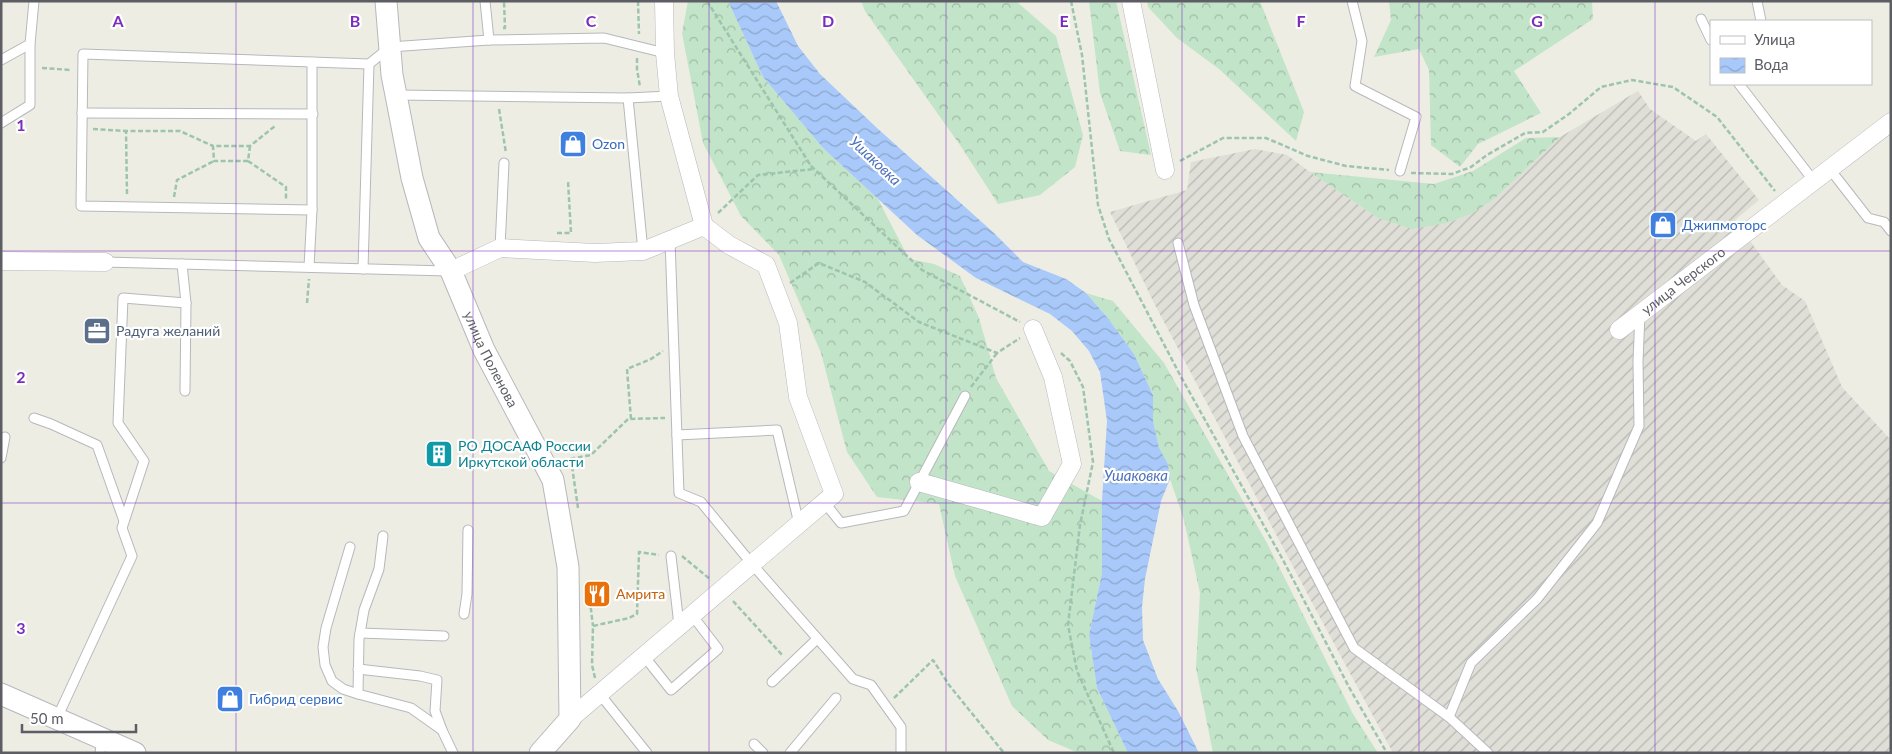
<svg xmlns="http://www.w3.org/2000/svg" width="1892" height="754" font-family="Lato,sans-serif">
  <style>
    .industrial { fill: url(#industrial-furrows) }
    .forest { fill: url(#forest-crowns) }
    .water { fill: url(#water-waves) }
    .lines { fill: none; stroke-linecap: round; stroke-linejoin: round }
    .service-casing { stroke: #b7b8bd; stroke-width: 11 }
    .minor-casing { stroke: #b7b8bd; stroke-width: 19 }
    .tertiary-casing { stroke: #b7b8bd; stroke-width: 23 }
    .path { stroke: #9cc4ae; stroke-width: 2.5; stroke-dasharray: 5 2.5; stroke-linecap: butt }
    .service { stroke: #fff; stroke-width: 9 }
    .minor { stroke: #fff; stroke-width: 18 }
    .tertiary { stroke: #fff; stroke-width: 21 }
    .grid { fill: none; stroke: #7b2cbf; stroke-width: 1; stroke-opacity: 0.55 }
    .labels { text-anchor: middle; stroke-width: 4.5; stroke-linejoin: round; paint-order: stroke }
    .shop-label { font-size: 14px; fill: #366cbe; stroke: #fff; text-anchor: start }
    .street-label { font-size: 14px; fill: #5c5e64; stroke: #fff }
    .service-label { font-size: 14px; fill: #4e5e75; stroke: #fff; text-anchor: start }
    .culture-label { font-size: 14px; fill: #0d838f; stroke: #fff; text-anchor: start }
    .food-label { font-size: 14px; fill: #c56008; stroke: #fff; text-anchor: start }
    .water-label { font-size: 15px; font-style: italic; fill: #4c70bc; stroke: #fff }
    .grid-label { font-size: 16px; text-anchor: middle; font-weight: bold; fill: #7b2cbf; stroke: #fff; stroke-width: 4.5; stroke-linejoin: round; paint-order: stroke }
  </style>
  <defs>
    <pattern id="industrial-furrows" width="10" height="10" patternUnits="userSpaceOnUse" patternTransform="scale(1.25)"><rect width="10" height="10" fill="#dfdfd8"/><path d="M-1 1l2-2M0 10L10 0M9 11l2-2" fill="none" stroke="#b8b8b3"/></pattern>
    <pattern id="forest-crowns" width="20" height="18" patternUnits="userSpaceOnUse" patternTransform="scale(1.25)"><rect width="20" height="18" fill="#c2e4c8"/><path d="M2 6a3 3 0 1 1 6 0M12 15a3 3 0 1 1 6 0" fill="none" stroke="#a1bca6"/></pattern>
    <pattern id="water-waves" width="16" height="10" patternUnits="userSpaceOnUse" patternTransform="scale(1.25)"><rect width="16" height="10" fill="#a8c9f9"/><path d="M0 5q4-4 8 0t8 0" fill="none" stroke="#8ca6cd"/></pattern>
  </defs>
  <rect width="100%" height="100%" fill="#eeede4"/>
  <!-- industrial -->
  <path class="industrial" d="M1638 91 1650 109 1696 141 1706 134 1759 200 1735 220 1782 285 1805 301 1842 387 1891 440V753H1393L1317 612 1154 303 1110 212 1187 190 1191 162 1255 149 1287 155 1310 172 1378 218 1447 223 1471 214 1493 200 1560 137Z"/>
  <!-- forest -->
  <g class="forest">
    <path d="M688 1H728L763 77 823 148 878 199 909 259 934 264 960 276 979 318 996 378 1049 471 1102 501V573L1089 635 1097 688 1128 753H1079L1048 740 1012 706 955 576 939 504 877 497 847 452 821 353 779 255 741 216 703 143 682 33Z"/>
    <path d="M861 1H1016L1056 36 1083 135 1075 167 1040 195 998 204 962 148 865 11Z"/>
    <path d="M1089 1H1116L1151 155 1120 151 1100 93Z"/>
    <path d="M1147 1H1260L1304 112 1296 141 1219 69 1177 38 1148 7Z"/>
    <path d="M1389 1H1592L1593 19 1514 71 1541 113 1478 144 1460 167 1431 145 1429 70 1419 49 1374 57 1391 20Z"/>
    <path d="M1560 137 1493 200 1471 214 1447 223 1412 229 1378 218 1310 172 1434 184 1473 171 1526 138Z"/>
    <path d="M1086 293 1113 301 1164 363 1267 543 1353 714 1378 753H1213L1196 668 1200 593 1184 520 1170 479 1168 464 1159 449 1153 421V395L1134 354 1107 317Z"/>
  </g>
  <!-- water -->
  <path class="water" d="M728 1H776L798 46 820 74 877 128 994 233 1023 262 1066 279 1086 293 1107 317 1134 354 1153 395V421L1159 448 1168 464 1170 479 1161 501 1145 579 1142 607 1143 640 1158 679 1178 711 1199 753H1128L1097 688 1089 635 1102 573V501L1107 421 1100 372 1089 351 1072 331 1050 314 976 278 917 235 823 148 763 77Z"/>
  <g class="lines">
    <!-- service casing -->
    <g class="service-casing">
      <g id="service">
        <path d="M485 1 489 40"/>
        <path d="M1352 1 1362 41 1355 86 1416 117 1400 171"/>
        <path d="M1757 1 1761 21"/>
        <path d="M1701 19 1711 40"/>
        <path d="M1 60 30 44 34 1"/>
        <path d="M1739 84 1813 180"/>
        <path d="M397 95 628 98 669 96"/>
        <path d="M628 98 643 251"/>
        <path d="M82 113 313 114"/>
        <path d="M1 123 30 105V44"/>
        <path d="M1829 168 1868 218 1884 222 1891 231"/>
        <path d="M312 210 81 206 83 54 369 64 390 47 489 40 604 38 665 53"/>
        <path d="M670 240 679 493 701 502 752 564 853 679 871 685 901 727V753"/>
        <path d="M1178 243 1194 305 1243 436 1354 648 1449 717 1488 753"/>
        <path d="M500 248 504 163"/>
        <path d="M105 262 448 271"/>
        <path d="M309 267 312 210V62"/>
        <path d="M363 269 369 64"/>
        <path d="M185 391 186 303"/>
        <path d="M34 418 51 424 97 445 124 521"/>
        <path d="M677 435 777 430 799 524"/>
        <path d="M1 458 5 437"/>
        <path d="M824 502 841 523 904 511 965 396"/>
        <path d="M350 547 326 628 323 647 325 665 332 681 343 689 358 694 411 708 442 730 453 753"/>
        <path d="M671 556 679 625"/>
        <path d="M464 614 467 594 468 530"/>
        <path d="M360 633 444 636"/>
        <path d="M644 656 671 690 718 649 692 615"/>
        <path d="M358 669 420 676 437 680 435 711 442 730"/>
        <path d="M772 682 817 639"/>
        <path d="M599 693 647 753"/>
        <path d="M358 694 359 639 364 610 379 569 383 536"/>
        <path d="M1449 717 1471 663 1537 599 1597 523 1639 426 1638 361 1640 314"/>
        <path d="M57 718 132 556 122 528 144 461 118 423 123 298 186 303 182 264"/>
        <path d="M754 744 763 753"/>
        <path d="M100 753 102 738"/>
        <path d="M790 753 836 698"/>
      </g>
    </g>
    <!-- minor casing -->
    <g class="minor-casing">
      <g id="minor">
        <path d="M1131 1 1165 170"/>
        <path d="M1 261 105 262"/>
        <path d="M451 271 500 248 595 253 643 251 704 226 669 96 665 53 664 1"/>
        <path id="s1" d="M1619 330 1891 122"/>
        <path d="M919 482 1042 517 1072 464 1053 377 1033 329"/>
        <path d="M570 719 834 494 798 397 788 323 766 265 729 245 704 226"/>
      </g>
    </g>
    <!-- tertiary casing -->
    <g class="tertiary-casing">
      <g id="tertiary">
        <path id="s2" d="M386 1 392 75 396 95 412 178 429 238 451 271 484 350 553 480 568 567 570 719 540 753"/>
        <path d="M1 694 135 753"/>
      </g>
    </g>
    <!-- path -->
    <g class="path">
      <path d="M638 1 639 34"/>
      <path d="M707 1 811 166 922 270 1020 322"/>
      <path d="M1071 1 1082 55 1098 205 1109 239 1180 375 1283 560 1350 689 1387 753"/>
      <path d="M503 28H505L504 1"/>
      <path d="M637 58V69L640 87"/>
      <path d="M42 68 71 70"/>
      <path d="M499 109 506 153"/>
      <path d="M93 129 126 131"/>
      <path d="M250 146 248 161H214L213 146H250L275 126"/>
      <path d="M248 161 286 187V199"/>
      <path d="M1180 161 1223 138H1266L1308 156 1346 166 1389 170"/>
      <path d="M1411 173 1452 174 1471 167 1487 155 1525 133 1543 132 1569 114 1601 87 1632 80 1673 87 1717 117 1775 191"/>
      <path d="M127 194 126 131H180L213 146"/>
      <path d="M174 197 177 180 214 161"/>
      <path d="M718 213 758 175 814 169"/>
      <path d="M557 233H571L568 181"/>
      <path d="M790 283 819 263 865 282 919 322 997 353 1020 338"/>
      <path d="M307 303 309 279"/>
      <path d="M1061 353 1070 361 1083 387 1093 462 1080 525 1068 625 1077 671 1114 753"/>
      <path d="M971 387 997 353"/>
      <path d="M631 419 627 369 651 359 663 351"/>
      <path d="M571 459 578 508"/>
      <path d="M563 460 591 455 628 419 665 418"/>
      <path d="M682 556 711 580"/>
      <path d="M588 585 593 626"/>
      <path d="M733 601 783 656"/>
      <path d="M595 678 592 665 593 626 629 618 637 614 639 552 659 555"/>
      <path d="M894 698 933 660 949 685 1004 753"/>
    </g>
    <!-- service -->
    <use href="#service" class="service"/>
    <!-- minor -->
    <use href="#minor" class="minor"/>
    <!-- tertiary -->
    <use href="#tertiary" class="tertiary"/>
  </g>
  <!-- grid -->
  <path class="grid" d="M236 1V753M473 1V753M709 1V753M946 1V753M1182 1V753M1419 1V753M1655 1V753M1 251H1891M1 503H1891"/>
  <!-- icons -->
  <defs>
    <g id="shop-square" transform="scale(1.4375)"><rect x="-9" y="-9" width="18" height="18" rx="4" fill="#3f7fe0" stroke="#fff"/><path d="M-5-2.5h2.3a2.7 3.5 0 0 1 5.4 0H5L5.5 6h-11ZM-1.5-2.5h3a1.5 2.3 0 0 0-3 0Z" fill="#fff"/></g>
    <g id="office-square" transform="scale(1.4375)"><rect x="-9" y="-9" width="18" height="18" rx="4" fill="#5c6f8a" stroke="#fff"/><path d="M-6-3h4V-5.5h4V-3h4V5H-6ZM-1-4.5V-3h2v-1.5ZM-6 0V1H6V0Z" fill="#fff"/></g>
    <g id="building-square" transform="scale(1.4375)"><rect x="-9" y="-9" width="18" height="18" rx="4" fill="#0f9aa8" stroke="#fff"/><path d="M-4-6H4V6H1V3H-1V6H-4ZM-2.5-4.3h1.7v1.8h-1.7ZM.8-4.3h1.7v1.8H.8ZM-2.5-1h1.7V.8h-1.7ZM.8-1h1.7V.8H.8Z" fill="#fff"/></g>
    <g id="restaurant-square" transform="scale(1.4375)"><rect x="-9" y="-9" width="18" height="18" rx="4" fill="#e8710a" stroke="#fff"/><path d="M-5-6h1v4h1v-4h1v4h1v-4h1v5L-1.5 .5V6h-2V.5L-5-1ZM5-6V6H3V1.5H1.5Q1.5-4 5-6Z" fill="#fff"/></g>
  </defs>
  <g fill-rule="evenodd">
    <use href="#shop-square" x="573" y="144"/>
    <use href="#shop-square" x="1663" y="225"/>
    <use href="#office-square" x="97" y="331"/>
    <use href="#building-square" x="439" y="454"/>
    <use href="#restaurant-square" x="597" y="594"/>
    <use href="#shop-square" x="230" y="699"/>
  </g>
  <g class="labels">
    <!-- shop labels -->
    <g class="shop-label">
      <text x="592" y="149">Ozon</text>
      <text x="1682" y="230">Джипмоторс</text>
      <text x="249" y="704">Гибрид сервис</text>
    </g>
    <!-- street labels -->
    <g class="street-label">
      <text dy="5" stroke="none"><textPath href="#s1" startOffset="81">улица Черского</textPath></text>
      <text dy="5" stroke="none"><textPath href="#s2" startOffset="378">улица Поленова</textPath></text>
    </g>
    <!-- service labels -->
    <g class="service-label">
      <text x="116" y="336">Радуга желаний</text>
    </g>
    <!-- culture labels -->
    <g class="culture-label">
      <text x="458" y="451">РО ДОСААФ России<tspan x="458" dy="16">Иркутской области</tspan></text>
    </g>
    <!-- food labels -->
    <g class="food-label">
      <text x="616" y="599">Амрита</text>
    </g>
    <!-- water labels -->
    <g class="water-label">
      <text transform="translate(875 161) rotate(43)" y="5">Ушаковка</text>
      <text x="1136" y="481">Ушаковка</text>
    </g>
  </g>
  <g class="grid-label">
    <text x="118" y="27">A</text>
    <text x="355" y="27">B</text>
    <text x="591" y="27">C</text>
    <text x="828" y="27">D</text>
    <text x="1064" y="27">E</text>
    <text x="1301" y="27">F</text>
    <text x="1537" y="27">G</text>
    <text x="21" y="131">1</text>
    <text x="21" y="383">2</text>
    <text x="21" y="634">3</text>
  </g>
  <!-- border -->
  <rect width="1892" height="754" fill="none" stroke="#5c5e64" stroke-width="5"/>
  <!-- legend -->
  <rect x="1710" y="20" width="162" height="65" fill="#ffffff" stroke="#bebfc1"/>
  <rect x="1720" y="36" width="25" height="8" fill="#ffffff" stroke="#bebfc1"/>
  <text x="1754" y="45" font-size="15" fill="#5c5e64">Улица</text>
  <rect x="1720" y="58" width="25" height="15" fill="url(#water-waves)" stroke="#bebfc1"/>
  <text x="1754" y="70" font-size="15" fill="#5c5e64">Вода</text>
  <!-- scale -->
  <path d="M22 724v8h114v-8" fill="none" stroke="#5c5e64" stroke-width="2.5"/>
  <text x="30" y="724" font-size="15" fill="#5c5e64" stroke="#ffffff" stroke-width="4" paint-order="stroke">50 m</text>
</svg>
